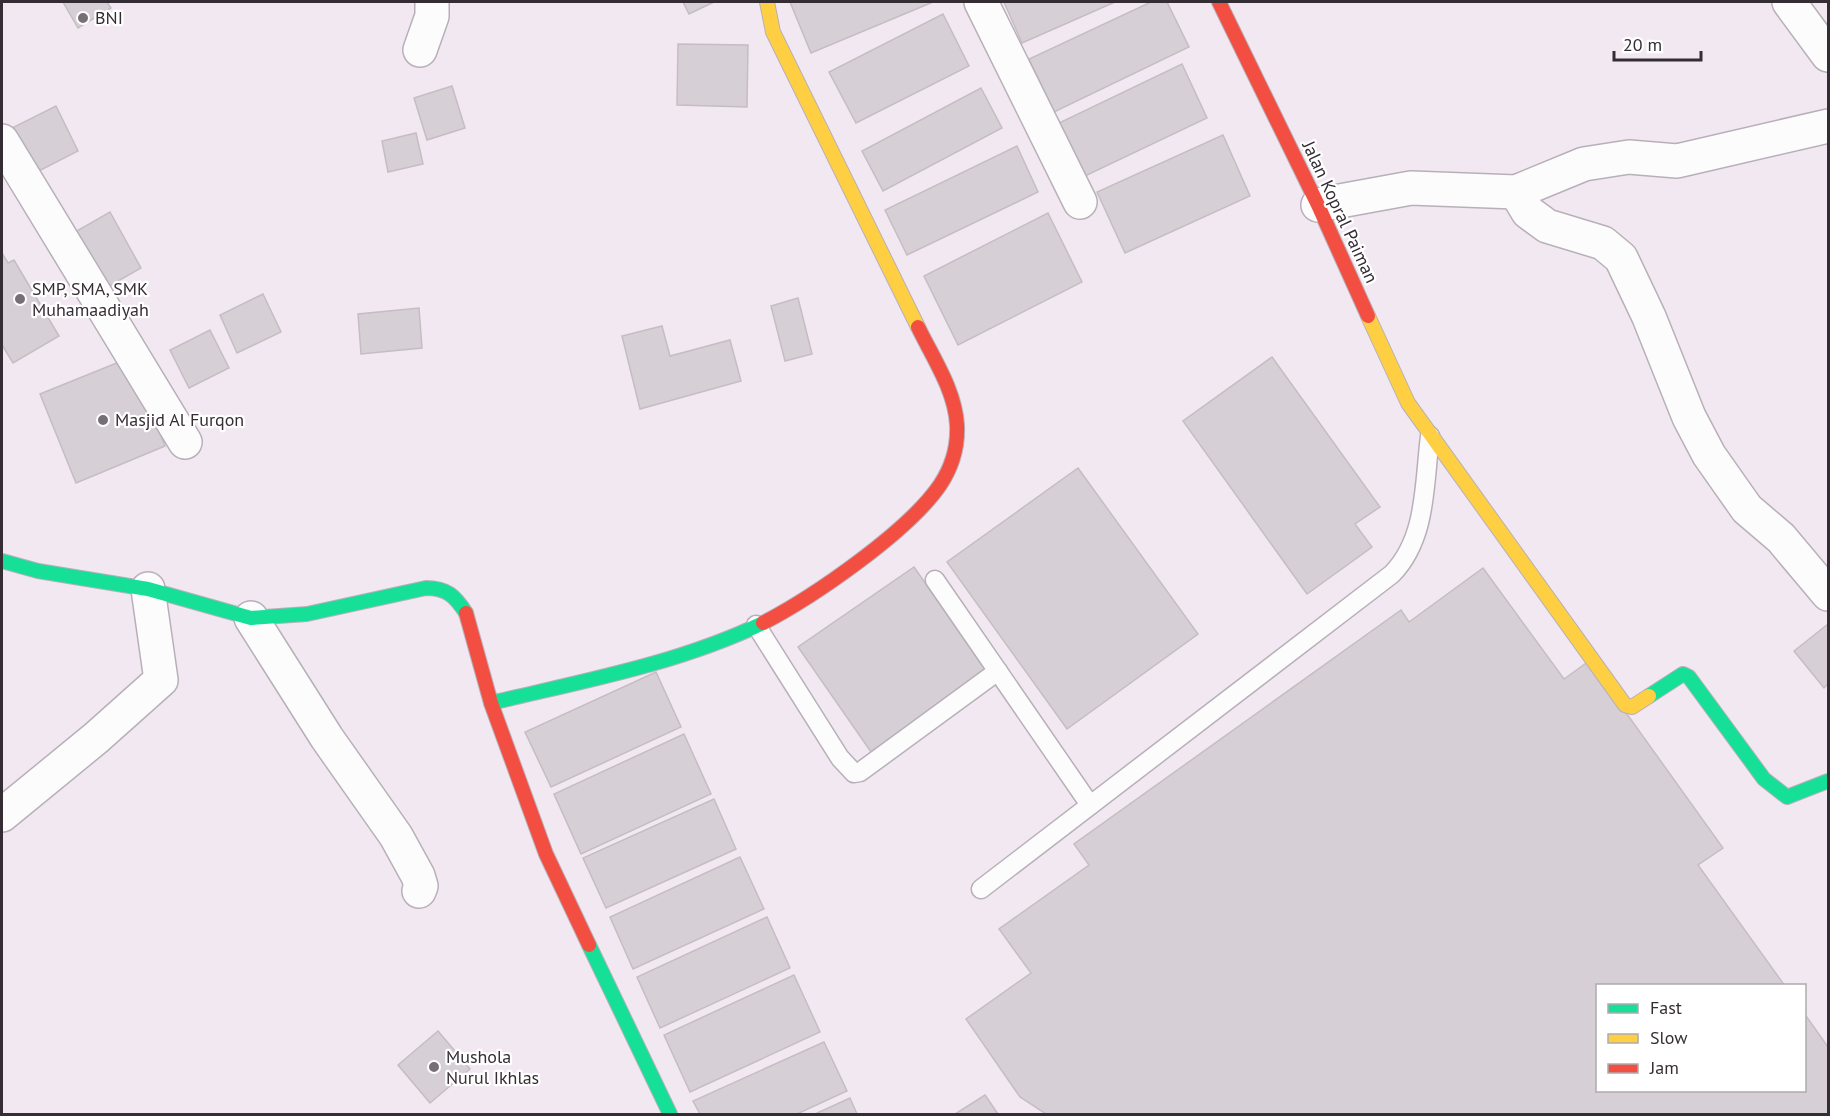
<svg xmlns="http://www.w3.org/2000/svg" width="1830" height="1116" font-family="'PT Sans',sans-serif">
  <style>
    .building { fill: #d7cfd6; stroke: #c5bdc4; stroke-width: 1.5 }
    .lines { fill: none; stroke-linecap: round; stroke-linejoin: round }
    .lane-casing { stroke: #b8b0b8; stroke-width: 21 }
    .street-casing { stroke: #b8b0b8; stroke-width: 36 }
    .fast-casing { stroke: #b8b0b8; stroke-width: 16 }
    .slow-casing { stroke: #b8b0b8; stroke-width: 16 }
    .jam-casing { stroke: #b8b0b8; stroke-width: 16 }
    .lane { stroke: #fdfcfd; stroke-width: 18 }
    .street { stroke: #fdfcfd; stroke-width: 33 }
    .fast { stroke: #16e098; stroke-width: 14 }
    .slow { stroke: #ffcf43; stroke-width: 14 }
    .jam { stroke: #f24e42; stroke-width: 14 }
    .poi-dot { fill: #776e76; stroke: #fff; stroke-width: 2 }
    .labels { text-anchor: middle; stroke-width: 4.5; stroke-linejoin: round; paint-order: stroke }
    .poi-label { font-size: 18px; fill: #352d34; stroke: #fff; text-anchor: start }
    .street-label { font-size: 18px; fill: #352d34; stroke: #fff }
  </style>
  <rect width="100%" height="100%" fill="#f2e8f2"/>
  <!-- building -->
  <g class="building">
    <path d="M63 2H107L111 8 78 28Z"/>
    <path d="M683 2H714L689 14Z"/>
    <path d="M790 2H933L811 53Z"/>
    <path d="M1004 2H1115L1022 43Z"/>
    <path d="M1151 2H1167L1189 47 1054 112 1029 59Z"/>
    <path d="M943 14 969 66 856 123 829 72Z"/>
    <path d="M678 44 748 45 747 107 677 105Z"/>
    <path d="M1182 64 1207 118 1085 176 1059 123Z"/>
    <path d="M452 86 465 128 427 140 414 98Z"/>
    <path d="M981 88 1002 128 883 191 862 151Z"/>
    <path d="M56 106 78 151 33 174 10 129Z"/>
    <path d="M416 133 423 164 388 172 382 141Z"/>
    <path d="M1223 135 1250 196 1125 253 1097 192Z"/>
    <path d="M1017 146 1038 192 907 255 885 210Z"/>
    <path d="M110 212 141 268 106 288 75 232Z"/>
    <path d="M1048 213 1082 282 958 345 924 276Z"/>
    <path d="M2 253 8 263 14 260 59 336 13 363 2 345Z"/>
    <path d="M263 294 281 332 237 353 220 315Z"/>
    <path d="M798 298 812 354 785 361 771 306Z"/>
    <path d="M419 308 422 348 361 354 358 314Z"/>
    <path d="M662 326 670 356 730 340 741 381 640 409 622 336Z"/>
    <path d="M210 330 229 368 189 388 170 350Z"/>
    <path d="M1272 357 1380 507 1355 524 1372 547 1307 594 1183 421Z"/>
    <path d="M129 358 165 446 76 483 40 394Z"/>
    <path d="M1078 468 1198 634 1067 729 947 562Z"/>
    <path d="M914 567 987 672 871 752 798 647Z"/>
    <path d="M1483 568 1564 679 1589 661 1723 848 1698 865 1785 986H1598V1090H1804V1013L1828 1047V1114H1046L1020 1097 966 1019 1031 973 999 929 1089 865 1074 844 1401 610 1409 622Z"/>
    <path d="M1828 624V684L1824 688 1794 651Z"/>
    <path d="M656 672 681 727 551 787 525 732Z"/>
    <path d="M684 734 711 794 581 854 554 794Z"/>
    <path d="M714 799 736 849 606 908 583 858Z"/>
    <path d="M740 857 764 909 633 969 610 917Z"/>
    <path d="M767 917 790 968 660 1028 637 977Z"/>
    <path d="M794 975 820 1032 690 1092 664 1035Z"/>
    <path d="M438 1031 470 1069 430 1103 398 1065Z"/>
    <path d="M824 1042 847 1091 797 1114H700L693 1101Z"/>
    <path d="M985 1095 998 1114H955Z"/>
    <path d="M850 1098 857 1114H815Z"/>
  </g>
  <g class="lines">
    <!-- lane casing -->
    <g class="lane-casing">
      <g id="lane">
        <path d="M935 580 1090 805"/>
        <path d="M756 625 840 758 854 773 860 772 998 671"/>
        <path d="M981 889 1392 574C1427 538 1424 484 1430 436"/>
      </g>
    </g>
    <!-- street casing -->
    <g class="street-casing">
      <g id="street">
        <path d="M981 2 1080 202"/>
        <path d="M1789 2 1828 55"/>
        <path d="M420 50 432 16V2"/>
        <path d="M2 141 185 442"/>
        <path d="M1516 192 1528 212 1547 226 1603 243 1621 258 1649 317 1689 417 1709 455 1747 509 1781 538 1828 594"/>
        <path d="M1318 205 1411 188 1516 192 1584 164 1629 157 1677 161 1828 126"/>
        <path d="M251 618 327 738 396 836 418 876 421 886 419 891"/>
        <path d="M2 815 96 738 161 680 148 589"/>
      </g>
    </g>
    <!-- fast casing -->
    <g class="fast-casing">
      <g id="fast">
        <path d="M2 561 38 571 148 589 251 618 307 614 426 588C447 588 455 596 466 613"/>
        <path d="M1649 696 1683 674 1689 677 1764 779 1787 797 1828 781"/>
        <path d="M491 703C583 681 677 664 763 623"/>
        <path d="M589 945 670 1114"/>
      </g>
    </g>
    <!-- slow casing -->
    <g class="slow-casing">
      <g id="slow">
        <path d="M767 2 773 32 918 327"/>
        <path d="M1368 316 1408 403 1625 705 1632 707 1649 696"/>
      </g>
    </g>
    <!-- jam casing -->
    <g class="jam-casing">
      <g id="jam">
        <path d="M1219 2 1318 205 1368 316"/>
        <path d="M466 613 491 703 546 854 589 945"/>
        <path d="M763 623C813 597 908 532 940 485 952 467 958 446 957 425 955 390 933 358 918 327"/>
      </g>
    </g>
    <!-- lane -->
    <use href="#lane" class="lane"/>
    <!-- street -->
    <use href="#street" class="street"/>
    <!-- fast -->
    <use href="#fast" class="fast"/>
    <!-- slow -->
    <use href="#slow" class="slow"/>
    <!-- jam -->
    <use href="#jam" class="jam"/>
  </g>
  <!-- markers -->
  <g class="poi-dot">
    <circle cx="83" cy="18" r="6"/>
    <circle cx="20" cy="299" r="6"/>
    <circle cx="103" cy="420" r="6"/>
    <circle cx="434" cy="1067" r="6"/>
  </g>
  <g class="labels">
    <!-- poi labels -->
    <g class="poi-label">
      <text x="95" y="24">BNI</text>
      <text x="32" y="295">SMP, SMA, SMK<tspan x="32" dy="21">Muhamaadiyah</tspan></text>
      <text x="115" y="426">Masjid Al Furqon</text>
      <text x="446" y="1063">Mushola<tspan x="446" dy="21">Nurul Ikhlas</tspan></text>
    </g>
    <!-- street labels -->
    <g class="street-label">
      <text transform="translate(1340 212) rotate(65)" y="6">Jalan Kopral Paiman</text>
    </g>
  </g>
  <!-- border -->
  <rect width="1830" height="1116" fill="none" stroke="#352d34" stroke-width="6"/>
  <!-- legend -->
  <rect x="1596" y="984" width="210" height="108" fill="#ffffff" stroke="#aeabae" stroke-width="1.5"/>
  <rect x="1608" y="1004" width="30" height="9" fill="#16e098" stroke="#aeabae" stroke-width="1.5"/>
  <text x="1650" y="1014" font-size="18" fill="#352d34">Fast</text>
  <rect x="1608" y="1034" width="30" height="9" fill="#ffcf43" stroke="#aeabae" stroke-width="1.5"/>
  <text x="1650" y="1044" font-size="18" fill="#352d34">Slow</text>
  <rect x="1608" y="1064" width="30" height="9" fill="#f24e42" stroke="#aeabae" stroke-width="1.5"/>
  <text x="1650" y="1074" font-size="18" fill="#352d34">Jam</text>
  <!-- scale -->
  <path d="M1614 51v9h87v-9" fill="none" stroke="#352d34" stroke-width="3"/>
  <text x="1623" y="51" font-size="18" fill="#352d34" stroke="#ffffff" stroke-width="4.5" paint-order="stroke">20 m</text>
</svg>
